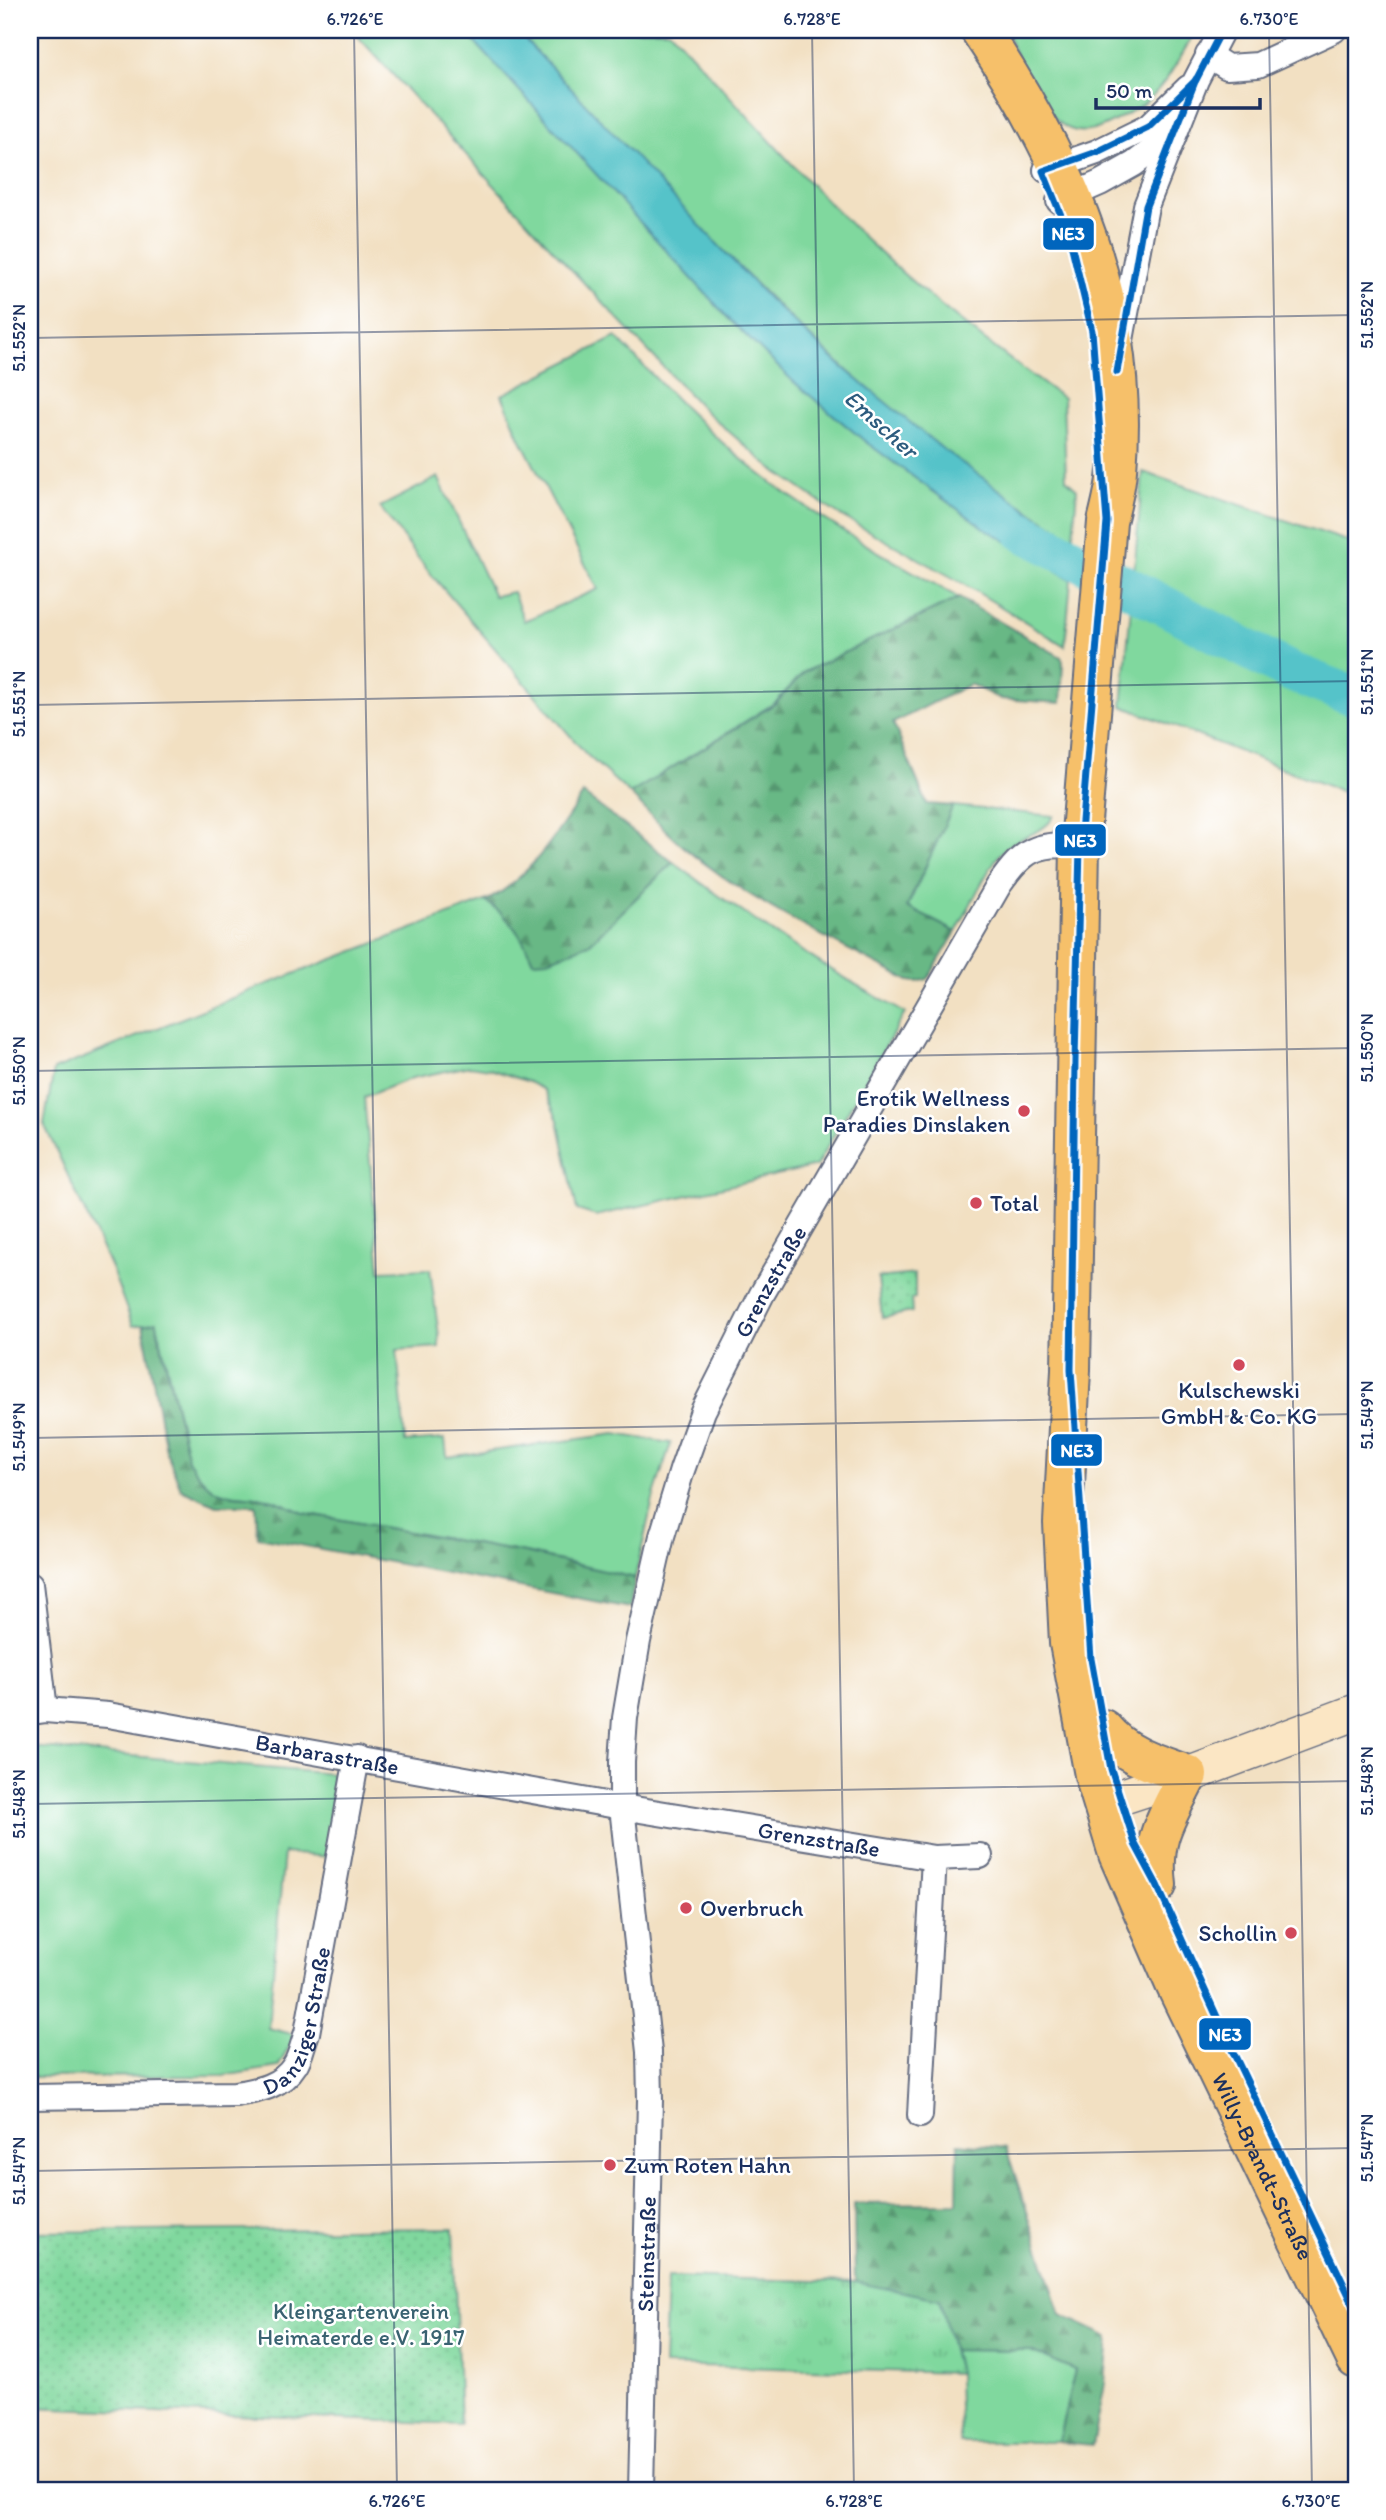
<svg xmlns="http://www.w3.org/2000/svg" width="1386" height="2520" font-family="Itim,sans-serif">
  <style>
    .grass { fill: #80d89e; stroke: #4e847e; stroke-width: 2 }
    .forest { fill: url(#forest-firs); stroke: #427472; stroke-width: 2 }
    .park { fill: url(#park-tufts); stroke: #4e847e; stroke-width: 2 }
    .garden { fill: url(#garden-dots); stroke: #4e847e; stroke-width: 2 }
    .water { fill: #55c3c9; stroke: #387994; stroke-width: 2 }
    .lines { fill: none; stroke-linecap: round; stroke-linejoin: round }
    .river { stroke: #55c3c9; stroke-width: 40 }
    .minor-casing { stroke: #666d81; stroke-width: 28 }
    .secondary-casing { stroke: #666d81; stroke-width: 38 }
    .primary-casing { stroke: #666d81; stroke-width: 42 }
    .minor { stroke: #fff; stroke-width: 24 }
    .secondary { stroke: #fbe6c4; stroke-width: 35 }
    .primary { stroke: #f6c06b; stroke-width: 38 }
    .bus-1-casing { stroke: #fff; stroke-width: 12 }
    .bus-1 { stroke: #0065bd; stroke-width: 7 }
    .ticks { fill: none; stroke: #1b2f5e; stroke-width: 2; stroke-opacity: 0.45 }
    .poi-dot { fill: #d1495b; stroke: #fff; stroke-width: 2.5 }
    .labels { text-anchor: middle; stroke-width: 5; stroke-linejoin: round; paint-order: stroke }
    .poi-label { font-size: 23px; fill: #1b2f5e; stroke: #fff; text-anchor: start }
    .street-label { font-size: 23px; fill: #1b2f5e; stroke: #fff }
    .park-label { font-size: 23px; fill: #396271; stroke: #fff }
    .water-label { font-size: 24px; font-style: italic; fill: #2c5b7e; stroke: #fff }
    .line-badge { stroke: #fff; stroke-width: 2.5 }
    .badge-label { font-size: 19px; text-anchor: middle; font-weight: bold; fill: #fff }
    .neatline { fill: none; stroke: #1b2f5e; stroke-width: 2.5 }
    .ticks-label { font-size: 18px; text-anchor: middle; fill: #1b2f5e }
  </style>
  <defs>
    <pattern id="forest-firs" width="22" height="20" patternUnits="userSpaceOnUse" patternTransform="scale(1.75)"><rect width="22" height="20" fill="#68b885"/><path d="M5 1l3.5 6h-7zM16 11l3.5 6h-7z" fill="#559670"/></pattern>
    <pattern id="park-tufts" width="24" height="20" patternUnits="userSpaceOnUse" patternTransform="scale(1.75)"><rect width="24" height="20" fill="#80d89e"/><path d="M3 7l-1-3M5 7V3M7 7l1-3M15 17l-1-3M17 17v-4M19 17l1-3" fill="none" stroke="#6eba8a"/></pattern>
    <pattern id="garden-dots" width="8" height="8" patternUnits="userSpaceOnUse" patternTransform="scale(1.75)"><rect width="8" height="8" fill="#80d89e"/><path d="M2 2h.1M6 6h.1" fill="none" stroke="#6eba8a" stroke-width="1.8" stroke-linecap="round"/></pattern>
  </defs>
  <rect width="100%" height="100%" fill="#fff"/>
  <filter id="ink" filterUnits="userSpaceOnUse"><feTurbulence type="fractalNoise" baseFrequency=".0143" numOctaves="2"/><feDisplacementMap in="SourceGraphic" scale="14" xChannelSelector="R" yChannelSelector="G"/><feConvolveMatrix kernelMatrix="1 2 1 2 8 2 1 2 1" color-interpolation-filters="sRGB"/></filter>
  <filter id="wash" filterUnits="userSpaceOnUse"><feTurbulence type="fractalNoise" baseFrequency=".00686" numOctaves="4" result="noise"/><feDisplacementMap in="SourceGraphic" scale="28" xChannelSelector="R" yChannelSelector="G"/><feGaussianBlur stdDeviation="1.57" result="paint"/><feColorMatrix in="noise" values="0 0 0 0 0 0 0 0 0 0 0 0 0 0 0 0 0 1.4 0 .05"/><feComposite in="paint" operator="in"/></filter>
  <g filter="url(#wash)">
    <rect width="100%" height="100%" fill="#f2e0c2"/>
    <!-- grass -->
    <g class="grass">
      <path d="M352 30H464L729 319 794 382 866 442 945 500 986 529 1071 579 1065 646 964 584 836 513 771 468 704 410 569 267Z"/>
      <path d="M516 30H669C736 102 801 178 873 246 932 302 997 351 1063 398L1066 479 1077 489 1073 537C854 411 688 212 516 30Z"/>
      <path d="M1006 30H1196C1182 54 1168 82 1147 101 1142 106 1135 109 1129 113 1108 125 1082 142 1060 123 1034 102 1017 60 1006 30Z"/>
      <path d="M616 337C665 389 715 441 772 483 831 527 896 562 959 598L804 672 776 702 630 794 586 754 429 572 380 507 438 477 494 596 513 592 524 621 598 589 520 438 502 395Z"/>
      <path d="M1143 472 1356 544V797L1122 706Z"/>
      <path d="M953 806 1054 816C1042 837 1015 835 1000 854 983 876 970 907 956 932L907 908Z"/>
      <path d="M673 862C747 918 825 968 905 1013L816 1166 596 1216 577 1210 558 1120 544 1090 529 1082 490 1069 470 1066 412 1078 364 1097 380 1271 430 1269 439 1336V1347L397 1350 405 1442 445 1439 447 1457 615 1434 671 1443 654 1495 635 1578 525 1553 304 1513C294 1509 283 1503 273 1500 227 1489 219 1507 188 1460L157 1323 133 1326 112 1270 44 1124 54 1070 252 990 485 901C509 916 522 936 533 961L589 944Z"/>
      <path d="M30 1747 333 1774 330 1857 284 1853 268 2028 296 2035 278 2067 223 2076 30 2077Z"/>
      <path d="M953 2350 1031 2351 1075 2370 1058 2442H960L958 2373Z"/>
    </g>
    <!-- forest -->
    <g class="forest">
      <path d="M959 598 1061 657 1063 661 1061 703 1000 699 970 684 893 723 927 804 953 806 907 907 956 932 928 979 917 982 909 981C832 940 750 903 684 847 665 831 648 812 630 794L776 703 804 672Z"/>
      <path d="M583 794 673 862 589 944 548 960 533 961C522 936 509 916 485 901 525 884 560 830 583 794Z"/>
      <path d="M156 1322 188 1460C219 1507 227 1489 273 1500 283 1503 294 1509 304 1513L525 1553 635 1578 630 1608 258 1537 256 1505H216L181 1489 166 1451 143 1325Z"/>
      <path d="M958 2143 1006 2148 1061 2315 1109 2337 1105 2383 1093 2445 1058 2442 1075 2370 1031 2351 953 2350 939 2299 855 2282 854 2204 957 2203Z"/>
    </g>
    <!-- park -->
    <path class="park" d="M667 2277 854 2282 939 2299 958 2373 664 2365Z"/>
    <!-- garden -->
    <g class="garden">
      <path d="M915 1274V1298L911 1299 912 1312 882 1318 878 1278Z"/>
      <path d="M453 2228 460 2424 30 2407V2232Z"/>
    </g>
    <!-- water -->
    <path class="water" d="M464 30H516L769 299 841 366 944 450 1036 516 1073 537 1071 579 986 529 945 500 866 442 794 382 729 319Z"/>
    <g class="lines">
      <!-- river -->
      <path class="river" d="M1024 532 1291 672 1356 697"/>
    </g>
  </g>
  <g filter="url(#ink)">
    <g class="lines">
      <!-- minor casing -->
      <g class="minor-casing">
        <g id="minor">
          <path d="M1208 55 1227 67 1258 65 1334 30"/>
          <path d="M1046 170 1097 152 1148 127 1188 88"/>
          <path d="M1059 201 1100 183 1134 164 1172 135"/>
          <path d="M1121 340 1146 206 1196 80 1222 30"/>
          <path d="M30 1584 45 1710"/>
          <path id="s1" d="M30 1712 45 1710 108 1715 622 1807 934 1858 980 1856"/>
          <path id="s2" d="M30 2097 235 2094C258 2091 282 2086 295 2065 301 2056 303 2042 307 2033L357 1758"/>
          <path d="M920 2115 934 1858"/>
          <path id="s3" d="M641 2490 650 2100 649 2052 622 1807V1762L625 1718 638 1641 662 1536 682 1470 703 1411 762 1294 999 885C1025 848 1035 844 1080 845"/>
        </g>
      </g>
      <!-- secondary casing -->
      <g class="secondary-casing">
        <path id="secondary" d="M1102 1803 1188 1775 1356 1712"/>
      </g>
      <!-- primary casing -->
      <g class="primary-casing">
        <g id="primary">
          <path id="s4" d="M980 30C1070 164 1131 305 1117 470 1116 487 1111 505 1107 522L1080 845 1071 1370 1063 1523 1069 1643 1094 1775 1118 1854 1174 1982 1356 2359"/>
          <path d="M1103 1729C1125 1756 1157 1764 1188 1775 1167 1818 1151 1836 1157 1885"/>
        </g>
      </g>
      <!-- minor -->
      <use href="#minor" class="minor"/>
      <!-- secondary -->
      <use href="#secondary" class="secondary"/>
      <!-- primary -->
      <use href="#primary" class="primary"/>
      <!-- bus-1 casing -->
      <g class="bus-1-casing">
        <g id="bus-1">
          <path d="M1222 30 1196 80 1148 127 1097 152 1043 171 1069 235 1092 331 1107 522 1080 845 1075 1061 1071 1370 1091 1659 1111 1769 1135 1844 1157 1885 1233 2052 1356 2310"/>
          <path d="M1117 372 1146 206 1196 79"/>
        </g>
      </g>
      <!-- bus-1 -->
      <use href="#bus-1" class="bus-1"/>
    </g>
  </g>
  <!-- ticks -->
  <path class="ticks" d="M354 30 397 2490M812 30 854 2490M1269 30 1312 2490M30 338 1356 315M30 705 1356 681M30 1071 1356 1048M30 1438 1356 1414M30 1804 1356 1781M30 2171 1356 2148"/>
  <!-- markers -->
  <g class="poi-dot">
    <circle cx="1024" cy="1111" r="7"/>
    <circle cx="976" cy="1203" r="7"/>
    <circle cx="1239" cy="1365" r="7"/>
    <circle cx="686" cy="1908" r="7"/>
    <circle cx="1291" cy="1933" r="7"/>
    <circle cx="610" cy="2165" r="7"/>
  </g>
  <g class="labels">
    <!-- poi labels -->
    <g class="poi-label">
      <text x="1010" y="1106" text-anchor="end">Erotik Wellness<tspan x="1010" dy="26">Paradies Dinslaken</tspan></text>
      <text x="990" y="1211">Total</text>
      <text x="1239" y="1398" text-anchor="middle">Kulschewski<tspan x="1239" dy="26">GmbH &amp; Co. KG</tspan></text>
      <text x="700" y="1916">Overbruch</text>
      <text x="1277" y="1941" text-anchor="end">Schollin</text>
      <text x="624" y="2173">Zum Roten Hahn</text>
    </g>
    <!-- street labels -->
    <g class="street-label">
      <text dy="8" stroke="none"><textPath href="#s3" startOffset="1237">Grenzstraße</textPath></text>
      <text dy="8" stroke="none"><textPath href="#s1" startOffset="301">Barbarastraße</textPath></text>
      <text dy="8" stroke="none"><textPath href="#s1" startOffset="800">Grenzstraße</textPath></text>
      <text dy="8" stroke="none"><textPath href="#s2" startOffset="315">Danziger Straße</textPath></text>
      <text dy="8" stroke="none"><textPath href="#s4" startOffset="2207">Willy-Brandt-Straße</textPath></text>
      <text dy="8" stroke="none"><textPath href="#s3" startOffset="236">Steinstraße</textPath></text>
    </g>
    <!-- park labels -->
    <g class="park-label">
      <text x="361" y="2319">Kleingartenverein<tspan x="361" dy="26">Heimaterde e.V. 1917</tspan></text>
    </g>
    <!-- water labels -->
    <g class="water-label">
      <text transform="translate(881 424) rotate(42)" y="8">Emscher</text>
    </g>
  </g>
  <g class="line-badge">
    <rect x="1042" y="217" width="53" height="34" rx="7" fill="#0065bd"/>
    <rect x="1054" y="823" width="53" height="34" rx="7" fill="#0065bd"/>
    <rect x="1050" y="1433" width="53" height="34" rx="7" fill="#0065bd"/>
    <rect x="1198" y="2017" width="54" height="34" rx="7" fill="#0065bd"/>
  </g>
  <g class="badge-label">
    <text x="1068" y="240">NE3</text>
    <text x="1080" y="847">NE3</text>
    <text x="1077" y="1457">NE3</text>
    <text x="1225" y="2041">NE3</text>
  </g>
  <!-- margin -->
  <rect width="1386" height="2520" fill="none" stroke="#fff" stroke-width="77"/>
  <!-- scale -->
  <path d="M1096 98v10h164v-10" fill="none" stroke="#1b2f5e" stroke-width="3.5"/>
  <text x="1106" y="98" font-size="21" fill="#1b2f5e" stroke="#ffffff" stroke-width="5" paint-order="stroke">50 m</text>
  <rect x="38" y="38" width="1310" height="2444" class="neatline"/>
  <g class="ticks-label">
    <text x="355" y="25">6.726°E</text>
    <text x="812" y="25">6.728°E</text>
    <text x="1269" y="25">6.730°E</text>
    <text transform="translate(1367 315) rotate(-90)" y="6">51.552°N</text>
    <text transform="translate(19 338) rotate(-90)" y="6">51.552°N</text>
    <text transform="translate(1367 682) rotate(-90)" y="6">51.551°N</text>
    <text transform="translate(19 704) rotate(-90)" y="6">51.551°N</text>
    <text transform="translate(1367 1048) rotate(-90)" y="6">51.550°N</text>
    <text transform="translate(19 1071) rotate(-90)" y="6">51.550°N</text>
    <text transform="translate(1367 1415) rotate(-90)" y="6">51.549°N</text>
    <text transform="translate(19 1437) rotate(-90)" y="6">51.549°N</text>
    <text transform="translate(1367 1781) rotate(-90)" y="6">51.548°N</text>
    <text transform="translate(19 1804) rotate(-90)" y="6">51.548°N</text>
    <text transform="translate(1367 2148) rotate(-90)" y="6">51.547°N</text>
    <text transform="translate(19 2171) rotate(-90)" y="6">51.547°N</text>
    <text x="397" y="2507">6.726°E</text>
    <text x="854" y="2507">6.728°E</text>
    <text x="1311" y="2507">6.730°E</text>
  </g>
</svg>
